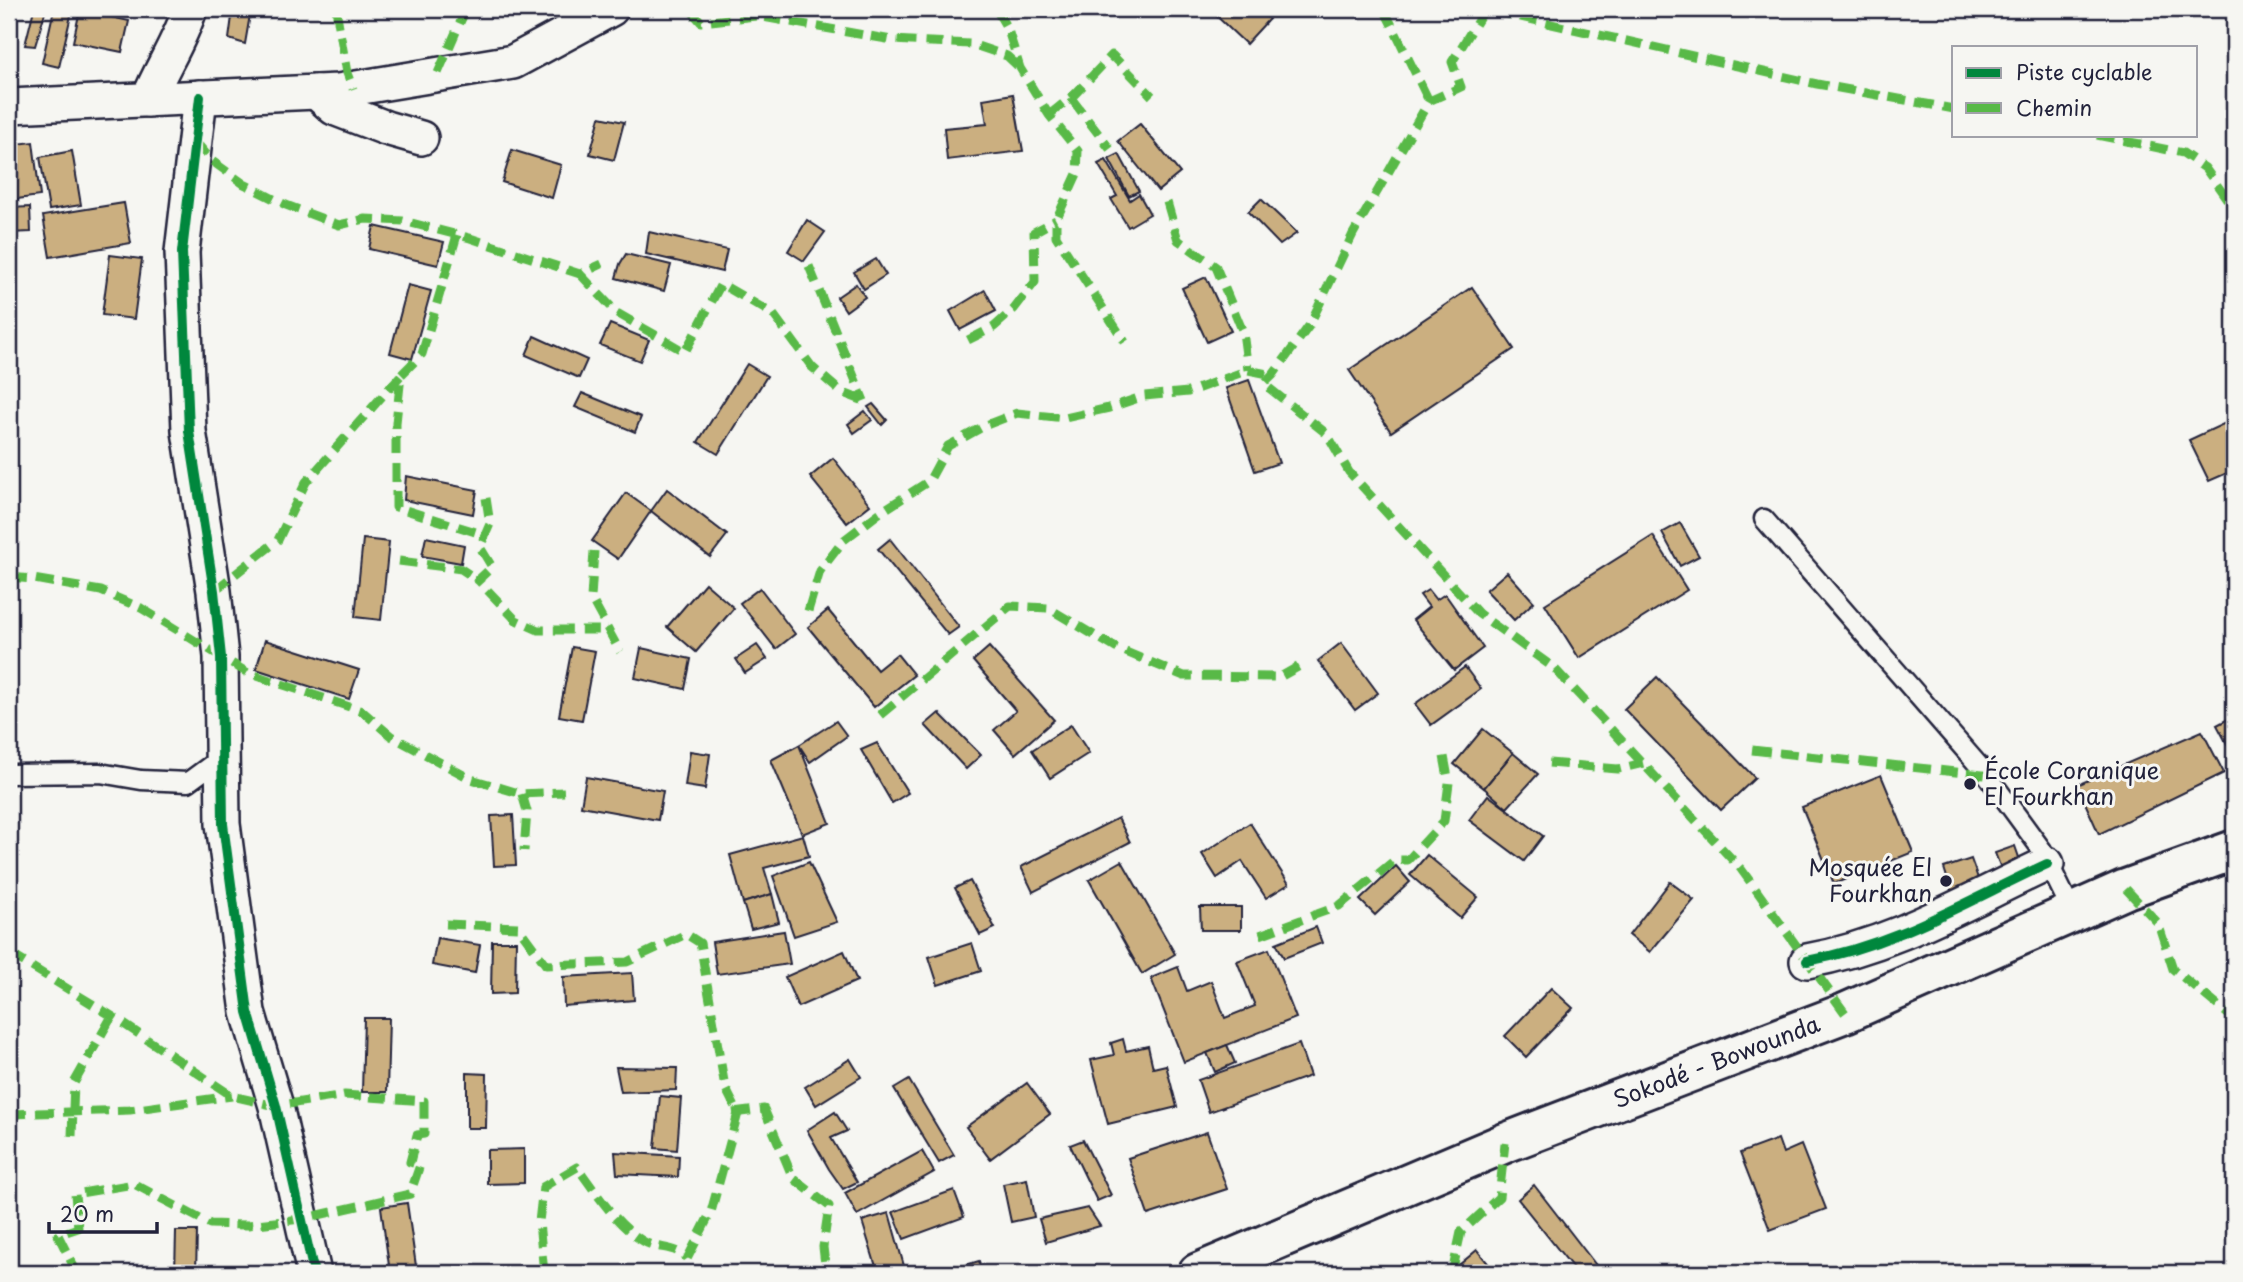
<svg xmlns="http://www.w3.org/2000/svg" width="2243" height="1282" font-family="'Playpen Sans',sans-serif">
  <style>
    .building { fill: #cbaf80; stroke: #22223b; stroke-width: 2 }
    .lines { fill: none; stroke-linecap: round; stroke-linejoin: round }
    .service-casing { stroke: #22223b; stroke-width: 23 }
    .minor-casing { stroke: #22223b; stroke-width: 38 }
    .secondary-casing { stroke: #22223b; stroke-width: 44 }
    .service { stroke: #f6f6f2; stroke-width: 18 }
    .minor { stroke: #f6f6f2; stroke-width: 33 }
    .secondary { stroke: #f6f6f2; stroke-width: 38 }
    .quiet { stroke: #58b947; stroke-width: 9; stroke-dasharray: 18 9; stroke-linecap: butt }
    .cycleway-casing { stroke: #f6f6f2; stroke-width: 15 }
    .cycleway { stroke: #00873e; stroke-width: 10 }
    .poi-dot { fill: #22223b; stroke: #f6f6f2; stroke-width: 2.5 }
    .labels { text-anchor: middle; stroke-width: 6; stroke-linejoin: round; paint-order: stroke }
    .poi-label { font-size: 23px; fill: #22223b; stroke: #f6f6f2; text-anchor: start }
    .street-label { font-size: 23px; fill: #22223b; stroke: #f6f6f2 }
  </style>
  <rect width="100%" height="100%" fill="#f6f6f2"/>
  <filter id="ink" filterUnits="userSpaceOnUse"><feTurbulence type="fractalNoise" baseFrequency=".0143" numOctaves="2"/><feDisplacementMap in="SourceGraphic" scale="14" xChannelSelector="R" yChannelSelector="G"/><feConvolveMatrix kernelMatrix="1 2 1 2 8 2 1 2 1" color-interpolation-filters="sRGB"/></filter>
  <g filter="url(#ink)">
    <!-- building -->
    <g class="building">
      <path d="M34 9H46L35 46 25 45Z"/>
      <path d="M54 9 72 11 59 67 42 63Z"/>
      <path d="M233 9H251L245 44 229 39Z"/>
      <path d="M1209 9H1258L1269 19 1246 44Z"/>
      <path d="M80 10 129 21 122 52 73 42Z"/>
      <path d="M1013 94 1023 151 947 160 944 128 987 124 983 99Z"/>
      <path d="M600 117 624 122 614 160 590 154Z"/>
      <path d="M1140 124 1180 173 1158 191 1118 141Z"/>
      <path d="M33 142 40 196 9 200V145Z"/>
      <path d="M512 150 561 165 552 198 502 182Z"/>
      <path d="M72 151 81 205 49 210 40 157Z"/>
      <path d="M1119 154 1139 191 1129 196 1109 159Z"/>
      <path d="M1106 160 1130 200 1139 194 1150 214 1128 227 1111 199 1117 196 1098 164Z"/>
      <path d="M1261 199 1297 233 1280 245 1248 212Z"/>
      <path d="M124 203 131 243 50 257 43 216Z"/>
      <path d="M30 207 31 232 9 233V208Z"/>
      <path d="M807 220 825 232 804 261 788 251Z"/>
      <path d="M374 226 444 242 438 265 369 249Z"/>
      <path d="M649 232 727 250 722 272 646 254Z"/>
      <path d="M626 254 671 265 664 291 616 278 620 264Z"/>
      <path d="M110 255 142 259 134 319 102 315Z"/>
      <path d="M876 259 886 275 864 289 854 272Z"/>
      <path d="M1206 277 1231 331 1207 342 1182 288Z"/>
      <path d="M856 284 865 297 846 311 837 297Z"/>
      <path d="M408 285 431 291 412 359 390 353Z"/>
      <path d="M1472 287 1514 349 1391 432 1349 370Z"/>
      <path d="M985 290 996 311 960 330 950 311Z"/>
      <path d="M610 324 649 340 640 361 600 345Z"/>
      <path d="M534 336 587 360 579 378 526 355Z"/>
      <path d="M747 364 767 376 718 454 698 442Z"/>
      <path d="M1249 380 1279 463 1255 471 1226 388Z"/>
      <path d="M582 393 641 417 635 432 575 407Z"/>
      <path d="M873 404 887 420 882 425 868 407Z"/>
      <path d="M865 411 872 420 854 433 848 424Z"/>
      <path d="M2234 419V470L2209 481 2189 440Z"/>
      <path d="M833 458 870 505 847 523 810 477Z"/>
      <path d="M406 476 477 490 473 514 404 500Z"/>
      <path d="M667 489 727 535 710 557 651 511Z"/>
      <path d="M626 493 651 511 618 559 592 541Z"/>
      <path d="M1680 523 1699 556 1680 566 1662 533Z"/>
      <path d="M1653 536 1687 590 1579 658 1545 604Z"/>
      <path d="M426 537 464 545 461 563 422 556Z"/>
      <path d="M363 539 389 542 381 620 355 617Z"/>
      <path d="M890 539 959 627 948 635 878 549Z"/>
      <path d="M1507 572 1534 602 1514 620 1486 590Z"/>
      <path d="M705 583 734 608 696 652 667 627Z"/>
      <path d="M760 588 795 634 776 649 740 603Z"/>
      <path d="M1428 590 1436 600 1445 594 1483 648 1454 670 1413 620 1429 607 1420 595Z"/>
      <path d="M828 610 877 670 897 654 914 675 874 707 808 627Z"/>
      <path d="M265 640 359 670 349 699 256 669Z"/>
      <path d="M1341 643 1378 693 1355 710 1318 661Z"/>
      <path d="M757 645 767 659 745 673 736 659Z"/>
      <path d="M572 647 595 651 582 720 559 716Z"/>
      <path d="M989 647 1054 720 1015 754 994 730 1016 711 973 661Z"/>
      <path d="M641 648 691 659 685 689 635 678Z"/>
      <path d="M1465 667 1481 689 1431 725 1415 704Z"/>
      <path d="M1657 677 1755 778 1721 810 1624 709Z"/>
      <path d="M939 713 981 755 966 769 925 725Z"/>
      <path d="M2234 716V757L2217 725Z"/>
      <path d="M836 721 847 736 810 762 799 745Z"/>
      <path d="M1071 725 1089 753 1050 778 1032 750Z"/>
      <path d="M1483 729 1513 753 1484 788 1454 764Z"/>
      <path d="M2202 731 2224 773 2099 834 2077 785Z"/>
      <path d="M877 743 908 793 892 803 861 750Z"/>
      <path d="M799 745 830 823 802 834 771 760Z"/>
      <path d="M690 751 710 754 705 789 685 786Z"/>
      <path d="M1513 753 1538 774 1507 808 1484 788Z"/>
      <path d="M1881 775 1913 852 1834 884 1802 807Z"/>
      <path d="M586 777 663 791 658 820 581 806Z"/>
      <path d="M1488 795 1543 836 1524 861 1469 820Z"/>
      <path d="M513 815 516 865 494 866 491 816Z"/>
      <path d="M1118 818 1130 842 1033 892 1021 867Z"/>
      <path d="M1250 823 1289 884 1266 898 1242 861 1217 878 1202 854Z"/>
      <path d="M803 835 809 856 764 868 772 894 743 903 730 855Z"/>
      <path d="M2015 846 2023 869 2004 876 1995 853Z"/>
      <path d="M1427 855 1478 897 1460 918 1410 875Z"/>
      <path d="M1971 859 1980 884 1952 893 1944 868Z"/>
      <path d="M1122 861 1175 954 1142 974 1089 880Z"/>
      <path d="M809 862 837 922 794 936 773 876Z"/>
      <path d="M1396 866 1410 882 1375 915 1360 900Z"/>
      <path d="M970 881 995 928 980 935 955 888Z"/>
      <path d="M1670 882 1694 900 1650 952 1629 935Z"/>
      <path d="M772 894 779 922 751 929 743 903Z"/>
      <path d="M1200 907H1241V930H1201Z"/>
      <path d="M1316 927 1322 943 1284 958 1276 943Z"/>
      <path d="M784 931 790 964 717 974 712 942Z"/>
      <path d="M437 938 480 945 475 973 432 965Z"/>
      <path d="M492 941H516L515 993 491 994Z"/>
      <path d="M972 943 981 971 938 985 929 957Z"/>
      <path d="M1269 949 1296 1018 1184 1062 1151 978 1178 967 1187 991 1211 981 1225 1018 1255 1006 1237 961Z"/>
      <path d="M844 951 857 981 798 1007 785 977Z"/>
      <path d="M632 973 634 1000 564 1006 563 977Z"/>
      <path d="M1551 988 1573 1008 1526 1057 1505 1036Z"/>
      <path d="M364 1018H389L387 1092H362Z"/>
      <path d="M1123 1039 1126 1051 1148 1046 1153 1068 1166 1065 1177 1107 1108 1124 1091 1060 1114 1055 1111 1043Z"/>
      <path d="M1299 1044 1310 1076 1209 1112 1198 1080Z"/>
      <path d="M1227 1045 1235 1063 1215 1072 1207 1053Z"/>
      <path d="M850 1059 861 1077 816 1105 805 1087Z"/>
      <path d="M616 1067 677 1068 676 1090 621 1092Z"/>
      <path d="M467 1073 487 1074 486 1128H467Z"/>
      <path d="M909 1080 954 1155 939 1163 894 1089Z"/>
      <path d="M1027 1083 1050 1114 990 1159 966 1127Z"/>
      <path d="M660 1096 681 1098 677 1150 655 1148Z"/>
      <path d="M835 1112 847 1131 831 1138 857 1182 843 1189 829 1169 807 1130Z"/>
      <path d="M1207 1132 1227 1189 1148 1215 1128 1158Z"/>
      <path d="M1778 1139 1783 1153 1801 1145 1826 1209 1770 1230 1740 1153Z"/>
      <path d="M1083 1140 1111 1195 1097 1201 1070 1145Z"/>
      <path d="M524 1149V1183L487 1184V1150Z"/>
      <path d="M922 1151 934 1172 857 1215 845 1193Z"/>
      <path d="M615 1152 679 1156 678 1177 617 1174Z"/>
      <path d="M1027 1179 1034 1217 1011 1222 1003 1184Z"/>
      <path d="M1534 1185 1602 1273H1577L1518 1199Z"/>
      <path d="M954 1190 964 1217 904 1239 893 1212Z"/>
      <path d="M407 1203 417 1273H390L381 1207Z"/>
      <path d="M1088 1208 1100 1226 1046 1242 1039 1219Z"/>
      <path d="M889 1213 906 1273H878L862 1221Z"/>
      <path d="M176 1231H197L196 1273H175Z"/>
      <path d="M1477 1250 1496 1273H1465L1459 1265Z"/>
      <path d="M979 1261 983 1273H939Z"/>
    </g>
    <g class="lines">
      <!-- service casing -->
      <g class="service-casing">
        <g id="service">
          <path d="M1764 519 1987 775 2042 850 2073 913"/>
          <path d="M9 774 100 773 141 780 188 782 222 757"/>
        </g>
      </g>
      <!-- minor casing -->
      <g class="minor-casing">
        <g id="minor">
          <path d="M316 92 334 108 386 128 421 138"/>
          <path d="M200 97 182 252 189 431 214 591 221 657 223 824 248 1012 276 1106 314 1273"/>
          <path d="M148 100C161 68 180 41 190 9"/>
          <path d="M9 106 338 91 513 62 611 9"/>
          <path d="M1807 961C1895 945 1967 901 2047 864"/>
        </g>
      </g>
      <!-- secondary casing -->
      <g class="secondary-casing">
        <g id="secondary">
          <path id="s1" d="M1198 1273 1505 1143 1845 1013 2126 889 2234 850"/>
        </g>
      </g>
      <!-- service -->
      <use href="#service" class="service"/>
      <!-- minor -->
      <use href="#minor" class="minor"/>
      <!-- secondary -->
      <use href="#secondary" class="secondary"/>
      <!-- quiet -->
      <g class="quiet">
        <path d="M336 9 347 73 353 89"/>
        <path d="M690 9 701 22 757 16 892 40 971 44 1007 56 1020 68"/>
        <path d="M996 9 1008 30 1020 68 1049 115 1078 151 1077 174 1056 220V236L1125 342"/>
        <path d="M1384 9 1429 101"/>
        <path d="M438 73 466 9"/>
        <path d="M1071 98 1110 149"/>
        <path d="M1049 115 1075 94 1112 55 1152 96"/>
        <path d="M2097 135 2183 153 2205 168 2234 209"/>
        <path d="M195 141 212 161 244 184 286 205 339 225 365 219 403 221 470 238 580 274 602 264"/>
        <path d="M1167 202 1178 240 1216 267 1243 332 1248 370"/>
        <path d="M457 235 422 354 401 375 396 423V507L485 535"/>
        <path d="M809 266 864 401"/>
        <path d="M580 274 617 313 685 352 721 284 773 314 812 367 841 392 864 401"/>
        <path d="M968 340 994 327 1014 309 1035 282 1034 232 1056 220"/>
        <path d="M486 498 490 524 480 547 492 567 478 580 516 620 538 630H608"/>
        <path d="M594 551 591 598 620 652"/>
        <path d="M399 561 461 569 478 580"/>
        <path d="M9 577 34 579 101 591 141 608 248 673 362 711 391 736 471 779 522 794 564 792"/>
        <path d="M214 591 278 540 306 482 401 375"/>
        <path d="M808 611 820 571 844 540 878 514 929 481 948 446 986 425 1017 413 1065 418 1109 408 1144 396 1188 392 1248 370 1273 375"/>
        <path d="M880 715 1010 606 1048 608 1116 648 1184 676 1280 677 1303 664"/>
        <path d="M1752 750 1993 776"/>
        <path d="M1549 763 1618 769 1643 763"/>
        <path d="M522 794 527 811 524 851"/>
        <path d="M2126 889 2158 923 2173 969 2234 1019"/>
        <path d="M446 924 518 927 546 965 627 962 686 934 700 943 725 1087 738 1113 711 1212 687 1259 685 1273"/>
        <path d="M1260 935 1339 906 1395 860H1408L1444 821 1449 783 1443 751"/>
        <path d="M9 953 112 1016 232 1096 276 1106 345 1095 424 1101V1134L417 1135 410 1162 420 1165 410 1194 301 1219 248 1225 210 1224 134 1184 75 1194 78 1228 58 1235 77 1273"/>
        <path d="M1845 1013 1741 869 1554 668 1479 614 1349 472 1327 434 1264 384 1273 375 1309 326 1353 234 1429 101 1461 87 1452 62 1485 9 1817 84 1954 109"/>
        <path d="M733 1113 764 1109 793 1178 829 1206 823 1247 826 1273"/>
        <path d="M9 1114 130 1110 232 1096"/>
        <path d="M72 1136 74 1083 112 1016"/>
        <path d="M544 1273 539 1222 543 1187 577 1167C596 1192 615 1224 643 1241 657 1250 677 1245 687 1259"/>
        <path d="M1452 1273 1461 1232 1499 1197 1505 1143"/>
      </g>
      <!-- cycleway casing -->
      <g class="cycleway-casing">
        <g id="cycleway">
          <path d="M200 97 182 252 189 431 214 591 221 657 223 824 248 1012 276 1106 314 1273"/>
          <path d="M1807 961C1895 945 1967 901 2047 864"/>
        </g>
      </g>
      <!-- cycleway -->
      <use href="#cycleway" class="cycleway"/>
    </g>
  </g>
  <!-- markers -->
  <g class="poi-dot">
    <circle cx="1970" cy="784" r="7"/>
    <circle cx="1946" cy="881" r="7"/>
  </g>
  <g class="labels">
    <!-- poi labels -->
    <g class="poi-label">
      <text x="1984" y="779">École Coranique<tspan x="1984" dy="26">El Fourkhan</tspan></text>
      <text x="1932" y="876" text-anchor="end">Mosquée El<tspan x="1932" dy="26">Fourkhan</tspan></text>
    </g>
    <!-- street labels -->
    <g class="street-label">
      <text dy="8" stroke="none"><textPath href="#s1" startOffset="560">Sokodé - Bowounda</textPath></text>
    </g>
  </g>
  <!-- margin -->
  <rect width="2243" height="1282" fill="none" stroke="#f6f6f2" stroke-width="35"/>
  <rect x="18" y="18" width="2208" height="1247" fill="none" stroke="#22223b" stroke-width="2.5" filter="url(#ink)"/>
  <!-- legend -->
  <rect x="1952" y="46" width="245" height="91" fill="#f6f6f2" stroke="#a1a1a9" stroke-width="2"/>
  <rect x="1966" y="68" width="35" height="10" fill="#00873e" stroke="#a1a1a9" stroke-width="2"/>
  <text x="2016" y="80" font-size="21" fill="#22223b">Piste cyclable</text>
  <rect x="1966" y="103" width="35" height="10" fill="#58b947" stroke="#a1a1a9" stroke-width="2"/>
  <text x="2016" y="116" font-size="21" fill="#22223b">Chemin</text>
  <!-- scale -->
  <path d="M49 1222v10h108v-10" fill="none" stroke="#22223b" stroke-width="3.5"/>
  <text x="60" y="1222" font-size="21" fill="#22223b" stroke="#f6f6f2" stroke-width="5" paint-order="stroke">20 m</text>
</svg>
